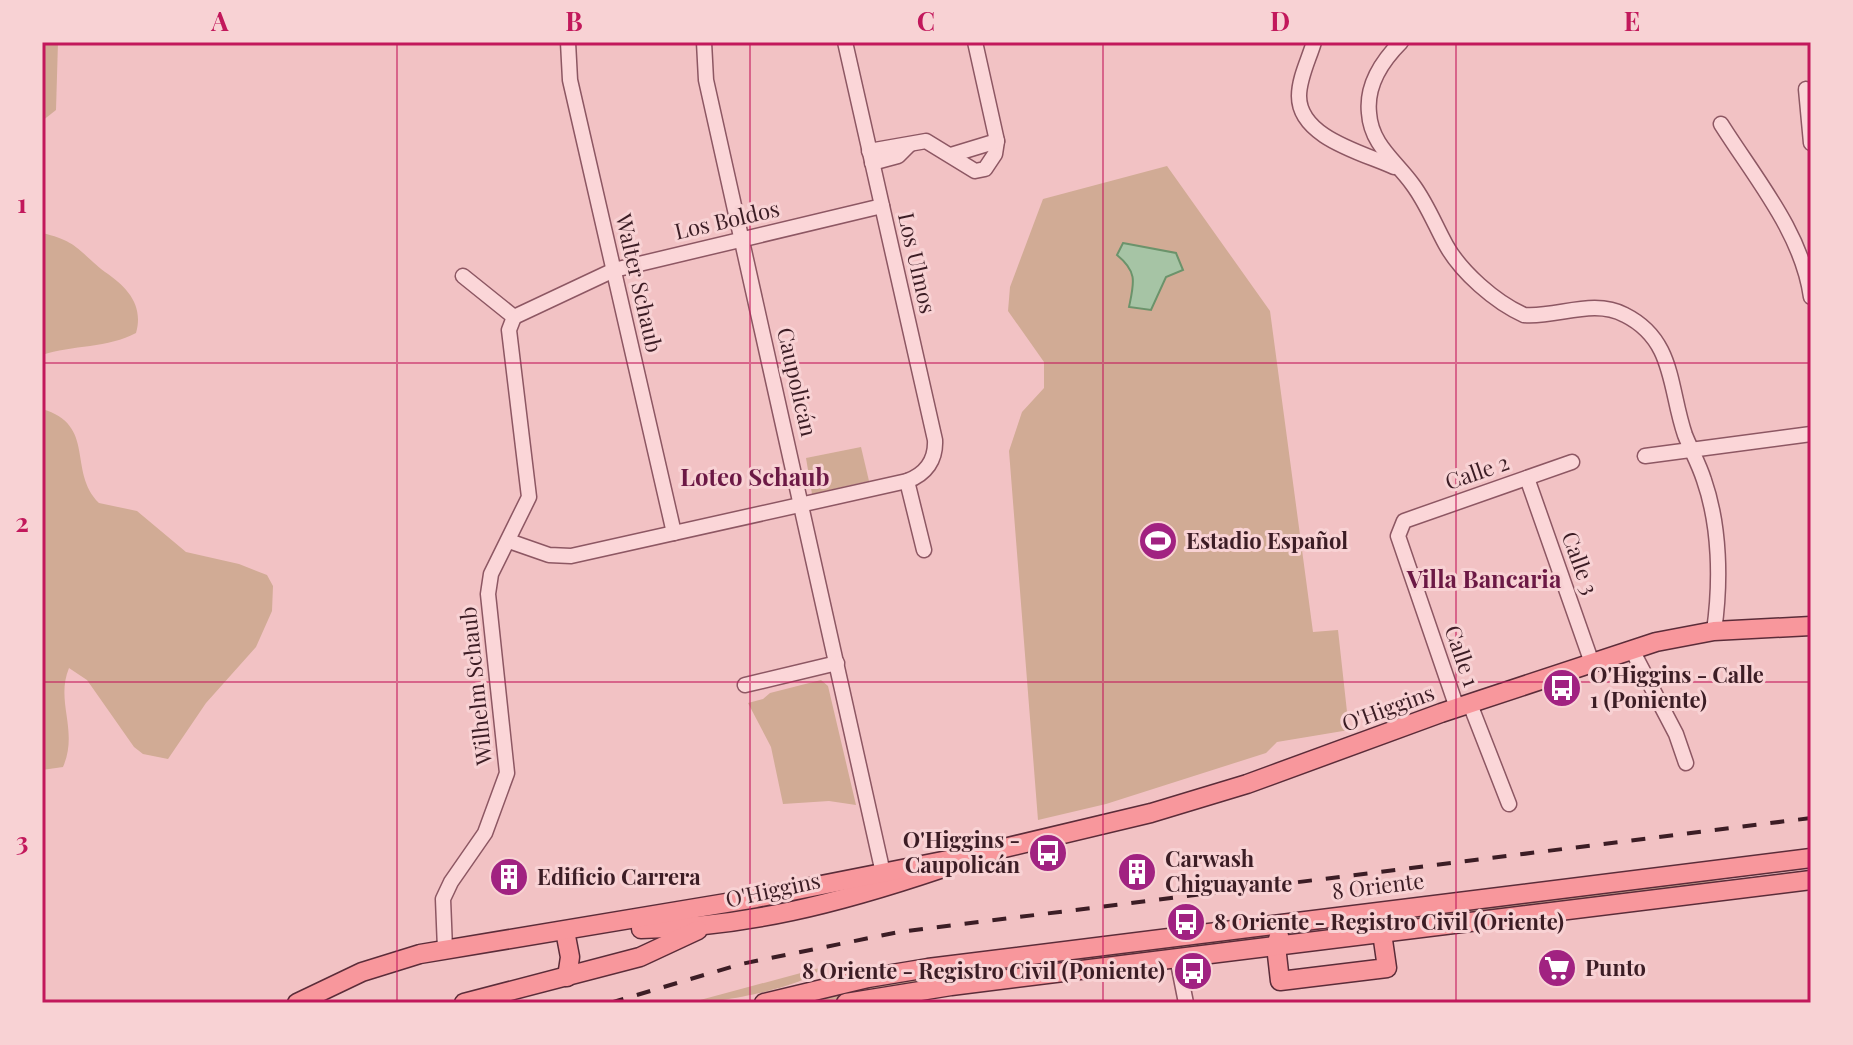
<svg xmlns="http://www.w3.org/2000/svg" width="1853" height="1045" font-family="'Playfair Display',serif">
  <style>
    .green { fill: #d1ab95 }
    .water { fill: #a6c4a5; stroke: #6b936b; stroke-width: 2 }
    .lines { fill: none; stroke-linecap: round; stroke-linejoin: round }
    .minor-casing { stroke: #8d5763; stroke-width: 17 }
    .major-casing { stroke: #5b2c39; stroke-width: 21 }
    .minor { stroke: #fbd6d8; stroke-width: 14 }
    .major { stroke: #f8979c; stroke-width: 18 }
    .rail { stroke: #3c1d25; stroke-width: 4; stroke-dasharray: 14 14; stroke-linecap: butt }
    .grid { fill: none; stroke: #c2185b; stroke-width: 2; stroke-opacity: 0.55 }
    .labels { text-anchor: middle; stroke-width: 6; stroke-linejoin: round; paint-order: stroke }
    .street-label { font-size: 22px; fill: #3c1d25; stroke: #f8d2d4 }
    .poi-label { font-size: 22px; font-weight: bold; fill: #3c1d25; stroke: #f8d2d4; text-anchor: start }
    .neighbourhood-label { font-size: 24px; font-weight: bold; fill: #6c1945; stroke: #f8d2d4 }
    .neatline { fill: none; stroke: #c2185b; stroke-width: 3 }
    .grid-label { font-size: 26px; text-anchor: middle; font-weight: bold; fill: #c2185b }
  </style>
  <rect width="100%" height="100%" fill="#f2c2c4"/>
  <!-- green -->
  <g class="green">
    <path d="M42 42H58L56 110 42 121Z"/>
    <path d="M1167 166 1270 311 1313 632 1338 630 1349 730 1277 742 1266 753 1106 804 1038 820 1009 451 1022 412 1044 388V362L1008 311 1010 287 1043 199Z"/>
    <path d="M42 233C78 241 79 252 105 272 127 287 144 305 136 333 109 348 72 345 42 355Z"/>
    <path d="M42 409C97 425 67 471 99 503L137 511 186 552 239 564 267 575 273 586 272 611 256 647 206 703 168 759 143 754 134 747 87 680 69 668C55 702 79 730 63 767L42 770Z"/>
    <path d="M861 447 869 481 812 494 806 458Z"/>
    <path d="M821 680 828 686 856 805 829 801 783 804 771 747 748 703 763 699 770 693Z"/>
    <path d="M1729 880 1732 883 1297 938 1424 915 1678 882Z"/>
    <path d="M1268 932V939L900 987 815 1003H787L904 979Z"/>
    <path d="M823 967C805 988 717 1003 689 1003Z"/>
  </g>
  <!-- water -->
  <path class="water" d="M1123 243 1176 253 1183 270 1166 277 1151 310 1129 307C1134 283 1138 272 1117 255Z"/>
  <g class="lines">
    <!-- minor casing -->
    <g class="minor-casing">
      <g id="minor">
        <path d="M568 42 570 80 674 533"/>
        <path d="M704 42 706 80 885 882"/>
        <path d="M1314 42C1309 59 1299 78 1299 96 1299 138 1364 153 1394 167"/>
        <path d="M1401 42C1382 61 1366 85 1369 113 1371 145 1396 161 1413 185 1427 204 1435 225 1446 245 1461 272 1495 302 1524 315 1557 318 1593 298 1625 315 1675 340 1669 389 1685 435 1691 450 1699 464 1704 480 1720 526 1721 582 1714 631"/>
        <path d="M1806 89 1811 143"/>
        <path d="M1721 124C1755 178 1802 233 1811 297"/>
        <path d="M869 151 926 141 975 171 985 169 995 154 997 141 975 42"/>
        <path d="M951 155 997 141"/>
        <path d="M872 163 898 156 909 145"/>
        <path d="M463 276 514 317"/>
        <path d="M514 317 614 270 882 206"/>
        <path d="M1645 456 1811 434"/>
        <path d="M1527 478 1592 663"/>
        <path d="M907 481 924 550"/>
        <path d="M509 541 549 555 571 556 907 481C926 474 936 460 935 440L845 42"/>
        <path d="M1632 650 1676 734 1686 763"/>
        <path d="M745 685 837 663"/>
        <path d="M1470 704 1509 804"/>
        <path d="M1457 708 1398 536 1404 521 1572 462"/>
        <path d="M445 949 443 899 451 882 485 833 507 773 488 594 491 574 529 497 509 330 514 317"/>
        <path d="M1177 958 1186 1003"/>
      </g>
    </g>
    <!-- major casing -->
    <g class="major-casing">
      <g id="major">
        <path d="M641 929C747 927 839 903 940 869"/>
        <path d="M565 931 570 957 567 977"/>
        <path d="M1279 936 1276 946 1280 981 1387 968 1382 933"/>
        <path d="M297 1003 362 972 420 954 756 898 983 853 1151 813 1247 784 1441 713 1656 642 1714 631 1811 626"/>
        <path d="M464 1003 640 957 698 930"/>
        <path d="M764 1003 868 978 928 968 1811 858"/>
        <path d="M846 1003 951 986 1811 880"/>
      </g>
    </g>
    <!-- minor -->
    <use href="#minor" class="minor"/>
    <!-- major -->
    <use href="#major" class="major"/>
    <!-- rail -->
    <path class="rail" d="M610 1003 741 964 899 932 1811 818"/>
  </g>
  <!-- grid -->
  <path class="grid" d="M397 42V1003M750 42V1003M1103 42V1003M1456 42V1003M42 363H1811M42 682H1811"/>
  <!-- icons -->
  <defs>
    <g id="stadium-disc" transform="scale(2)"><circle r="9.5" fill="#a12281" stroke="#f8d2d4"/><path d="M0-5a6.5 5 0 1 0 0 10a6.5 5 0 1 0 0-10ZM-3.5-1.8h7v3.6h-7Z" fill="#fff"/></g>
    <g id="bus-disc" transform="scale(2)"><circle r="9.5" fill="#a12281" stroke="#f8d2d4"/><path d="M-5-6H5V4H4V6H2V4H-2V6H-4V4H-5ZM-3.5-4V0h7V-4ZM-3.5 1.2v1.5H-2V1.2ZM2 1.2v1.5H3.5V1.2Z" fill="#fff"/></g>
    <g id="building-disc" transform="scale(2)"><circle r="9.5" fill="#a12281" stroke="#f8d2d4"/><path d="M-4-6H4V6H1V3H-1V6H-4ZM-2.5-4.3h1.7v1.8h-1.7ZM.8-4.3h1.7v1.8H.8ZM-2.5-1h1.7V.8h-1.7ZM.8-1h1.7V.8H.8Z" fill="#fff"/></g>
    <g id="supermarket-disc" transform="scale(2)"><circle r="9.5" fill="#a12281" stroke="#f8d2d4"/><path d="M-6-5.5h2.5l.6 2H6L4.5 2H-2.5L-4.4-4H-6ZM-1.5 3.2a1.3 1.3 0 1 0 .1 0ZM3 3.2a1.3 1.3 0 1 0 .1 0Z" fill="#fff"/></g>
  </defs>
  <g fill-rule="evenodd">
    <use href="#stadium-disc" x="1158" y="541"/>
    <use href="#bus-disc" x="1562" y="688"/>
    <use href="#bus-disc" x="1048" y="853"/>
    <use href="#building-disc" x="1137" y="872"/>
    <use href="#building-disc" x="509" y="877"/>
    <use href="#bus-disc" x="1186" y="922"/>
    <use href="#supermarket-disc" x="1557" y="968"/>
    <use href="#bus-disc" x="1193" y="971"/>
  </g>
  <g class="labels">
    <!-- street labels -->
    <g class="street-label">
      <text transform="translate(727 220) rotate(-13)" y="8">Los Boldos</text>
      <text transform="translate(917 263) rotate(77)" y="8">Los Ulmos</text>
      <text transform="translate(639 283) rotate(77)" y="8">Walter Schaub</text>
      <text transform="translate(797 382) rotate(77)" y="8">Caupolicán</text>
      <text transform="translate(1477 472) rotate(-19)" y="8">Calle 2</text>
      <text transform="translate(1580 563) rotate(70)" y="8">Calle 3</text>
      <text transform="translate(1462 656) rotate(71)" y="8">Calle 1</text>
      <text transform="translate(476 686) rotate(-96)" y="8">Wilhelm Schaub</text>
      <text transform="translate(1388 708) rotate(-20)" y="8">O'Higgins</text>
      <text transform="translate(1378 886) rotate(-7)" y="8">8 Oriente</text>
      <text transform="translate(773 890) rotate(-12)" y="8">O'Higgins</text>
    </g>
    <!-- poi labels -->
    <g class="poi-label">
      <text x="1186" y="549">Estadio Español</text>
      <text x="1590" y="683">O'Higgins - Calle<tspan x="1590" dy="25">1 (Poniente)</tspan></text>
      <text x="1020" y="848" text-anchor="end">O'Higgins -<tspan x="1020" dy="25">Caupolicán</tspan></text>
      <text x="1165" y="867">Carwash<tspan x="1165" dy="25">Chiguayante</tspan></text>
      <text x="537" y="885">Edificio Carrera</text>
      <text x="1214" y="930">8 Oriente - Registro Civil (Oriente)</text>
      <text x="1585" y="976">Punto</text>
      <text x="1165" y="979" text-anchor="end">8 Oriente - Registro Civil (Poniente)</text>
    </g>
    <!-- neighbourhood labels -->
    <g class="neighbourhood-label">
      <text x="755" y="486">Loteo Schaub</text>
      <text x="1484" y="588">Villa Bancaria</text>
    </g>
  </g>
  <!-- border -->
  <rect width="1853" height="1045" fill="none" stroke="#f8d2d4" stroke-width="88"/>
  <rect x="44" y="44" width="1765" height="957" class="neatline"/>
  <g class="grid-label">
    <text x="220" y="31">A</text>
    <text x="574" y="31">B</text>
    <text x="926" y="31">C</text>
    <text x="1280" y="31">D</text>
    <text x="1632" y="31">E</text>
    <text x="22" y="213">1</text>
    <text x="22" y="532">2</text>
    <text x="22" y="851">3</text>
  </g>
</svg>
